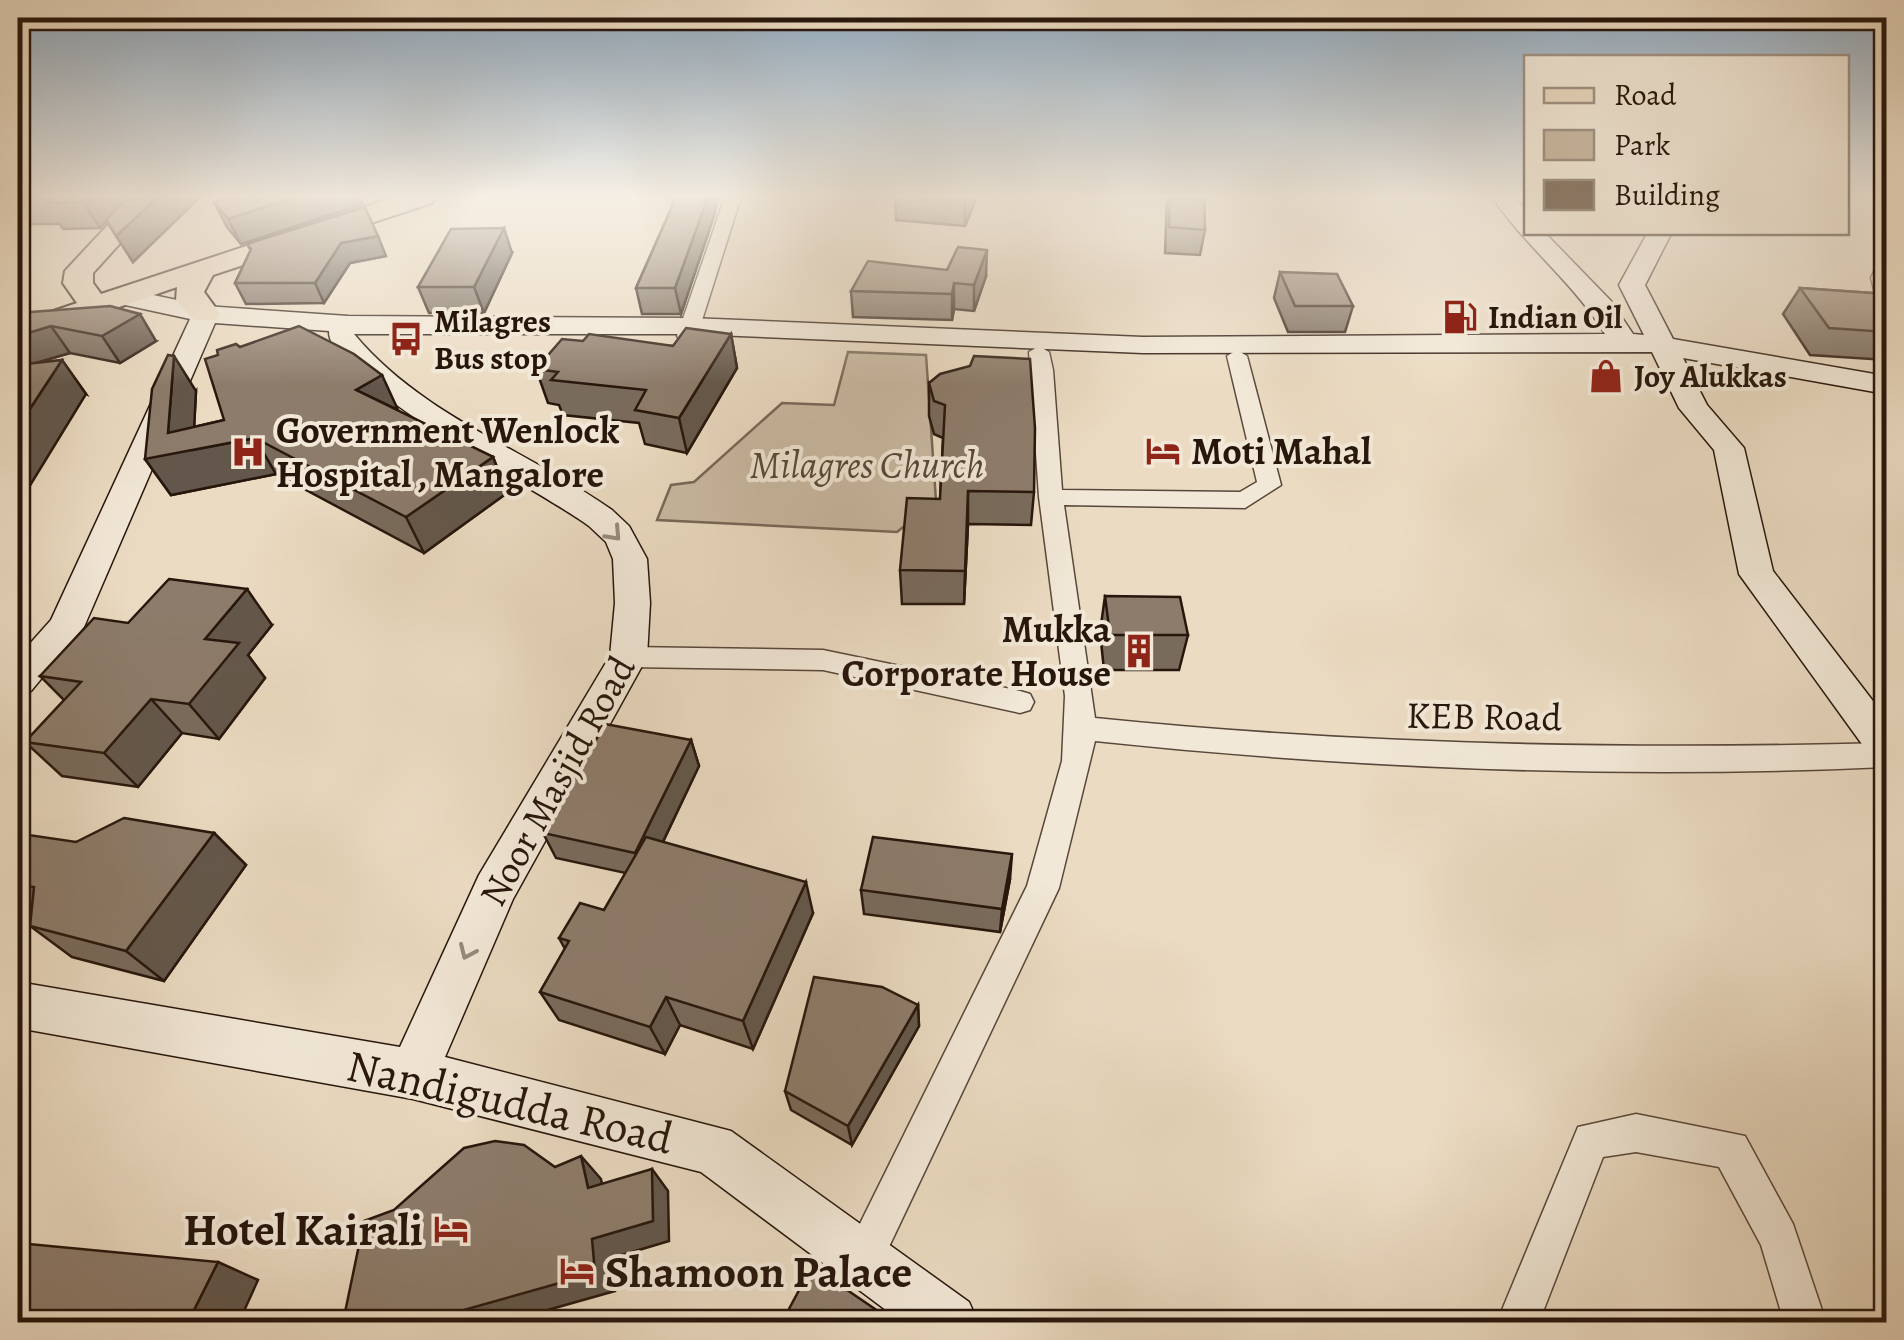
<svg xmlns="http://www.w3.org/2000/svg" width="1904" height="1340" font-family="Alegreya,serif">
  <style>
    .green { fill: #cabaa3; stroke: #786858; stroke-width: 2.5 }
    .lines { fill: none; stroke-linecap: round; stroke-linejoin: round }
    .street-casing { stroke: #58473a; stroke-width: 3 }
    .secondary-casing { stroke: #27160c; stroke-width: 3 }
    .primary-casing { stroke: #27160c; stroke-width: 4 }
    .street { fill: #f2e8d7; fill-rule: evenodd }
    .secondary { fill: #f2e8d7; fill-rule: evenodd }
    .primary { fill: #ebdbc2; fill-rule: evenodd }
    .wall { fill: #796b5c; stroke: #27160c; stroke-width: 2.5 }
    .shaded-wall { fill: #63574b; stroke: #27160c; stroke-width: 2.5 }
    .building { fill: #8d7c6b; stroke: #27160c; stroke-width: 2.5 }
    .oneway { stroke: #978a7c }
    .labels { text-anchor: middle; stroke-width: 8; stroke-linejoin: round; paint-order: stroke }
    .far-poi-label { font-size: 32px; font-weight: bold; fill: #27160c; stroke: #f2e8d7; text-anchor: start }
    .poi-label { font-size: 38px; font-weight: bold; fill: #27160c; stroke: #f2e8d7; text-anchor: start }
    .park-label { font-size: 38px; font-style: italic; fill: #584739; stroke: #f2e8d7 }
    .street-label { font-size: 38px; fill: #27160c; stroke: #f2e8d7 }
    .near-street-label { font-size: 45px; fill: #27160c; stroke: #f2e8d7 }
    .near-poi-label { font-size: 45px; font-weight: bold; fill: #27160c; stroke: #f2e8d7; text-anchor: end }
  </style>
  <rect width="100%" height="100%" fill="#ebdbc2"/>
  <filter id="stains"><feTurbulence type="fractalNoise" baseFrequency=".002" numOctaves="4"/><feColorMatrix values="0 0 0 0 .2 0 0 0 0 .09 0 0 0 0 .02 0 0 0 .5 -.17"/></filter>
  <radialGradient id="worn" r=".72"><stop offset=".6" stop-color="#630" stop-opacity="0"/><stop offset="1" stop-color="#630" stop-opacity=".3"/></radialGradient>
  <!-- green -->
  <path class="green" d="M848 352 926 355 936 501 897 532 657 520 671 485 694 482 782 403 834 405Z"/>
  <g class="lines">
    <!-- street casing -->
    <g class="street-casing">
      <g id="street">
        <path d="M725 197H741L697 336 694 340H680L677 336Z"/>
        <path d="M1886 257V303L1876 297 1871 278 1880 259Z"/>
        <path d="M1039 346 1049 352 1053 370 1062 490 1240 492 1257 482 1227 356 1237 350 1247 356 1281 485 1245 508 1064 505 1095 718C1358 745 1621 750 1886 743V767C1623 779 1357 769 1095 741L1059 888 878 1270 864 1276 850 1270 844 1256 1027 886 1062 761 1065 696 1039 497 1029 352Z"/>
        <path d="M628 647 823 650 1020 691 1030 694 1034 702 1030 710 1020 713 823 670 628 667 618 664 614 657 618 650Z"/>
        <path d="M1636 1114 1745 1136 1793 1224 1826 1322H1784L1761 1245 1719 1167 1636 1152 1603 1157 1539 1322H1497L1578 1127Z"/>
      </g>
    </g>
    <!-- secondary casing -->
    <g class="secondary-casing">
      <path id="secondary" d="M1492 197H1515L1526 212V232H1544L1611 301 1633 334 1644 335 1619 285 1648 232H1672L1645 285 1673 339 1886 376V394L1683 358 1707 405 1744 448 1773 571 1886 718V763L1872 758 1739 574 1714 450 1679 408 1652 352 1143 353 690 334H354C423 417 527 450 612 510L629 526 647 559 650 603 647 657 513 899 445 1057 731 1131 969 1302 978 1322H902L701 1172 413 1099 18 1028V982L400 1047 479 875 610 656 615 603 613 559 606 542 589 526C544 492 327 382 329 331L215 323 84 627 31 691 18 695V657L51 620 190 319 116 303 112 297 116 291 125 289 205 306 348 316 690 318 1143 337 1605 334C1574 283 1525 246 1492 197Z"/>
    </g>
    <!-- primary casing -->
    <g class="primary-casing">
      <path id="primary" d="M134 197H162L93 273V283L101 294 395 197H436L432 203 213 275 204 292 220 314 216 320H194L176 300 177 287 18 342V323L77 303 63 283 65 271Z"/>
    </g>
    <!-- street -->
    <use href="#street" class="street"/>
    <!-- secondary -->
    <use href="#secondary" class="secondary"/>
    <!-- primary -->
    <use href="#primary" class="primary"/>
  </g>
  <!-- wall -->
  <g class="wall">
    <path d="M18 197H200L133 262 107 221 100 228 63 229 60 224H18Z"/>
    <path d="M895 197H977L965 226 896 220Z"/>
    <path d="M1167 197H1204L1205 230 1200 255 1165 253Z"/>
    <path d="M214 202 363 204 241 244 227 227Z"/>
    <path d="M671 209 714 216 681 314H642L636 288Z"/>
    <path d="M247 244 386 256 350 263 324 303 246 304 235 283 251 251Z"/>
    <path d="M512 253 484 313H429L418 287Z"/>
    <path d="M1280 272 1353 306 1345 332H1288L1274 298Z"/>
    <path d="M986 276 974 311 954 309 952 320 853 317 851 291Z"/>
    <path d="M1800 288 1886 294V360L1810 355 1783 314Z"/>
    <path d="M18 313 156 341 120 363 70 353 35 363 62 360 86 394 25 366 18 368Z"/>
    <path d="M731 334 737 368 687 453 645 444 639 423 563 415 559 405 548 403 536 369 583 341 673 346Z"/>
    <path d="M240 347 398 411 493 457 507 493 424 553 276 474 171 495 145 459 196 391 194 427 224 420Z"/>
    <path d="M929 383 1034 492 1031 525 968 524 964 604H902L900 570 940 499 943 438 934 434 929 416Z"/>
    <path d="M1105 596 1188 635 1179 670H1104L1100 632Z"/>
    <path d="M128 623 272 625 248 655 265 678 219 739 182 733 138 787 62 776 25 742 64 700 40 676Z"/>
    <path d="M691 740 699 766 663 842 813 913 753 1049 680 1025 665 1054 559 1020 540 992 565 949 559 938 604 910 626 873 556 858 543 833Z"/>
    <path d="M214 833 246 865 164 981 72 957 30 926 31 913 18 902V849L76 842Z"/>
    <path d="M1010 879 1000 932 864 914 861 890Z"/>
    <path d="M918 1005 919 1026 852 1145 791 1110 785 1091Z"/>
  </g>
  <!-- shaded-wall -->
  <g class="shaded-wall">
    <path d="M88 197H129L100 228 83 202Z"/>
    <path d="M158 197H200L133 262 116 236Z"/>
    <path d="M296 197H360L363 204 241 244 228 219Z"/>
    <path d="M708 197H718L714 216 681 314 675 288Z"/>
    <path d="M967 197H977L965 226V201Z"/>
    <path d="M504 228 512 253 484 313 474 287Z"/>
    <path d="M378 236 386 256 350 263 324 303 315 283 341 243Z"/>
    <path d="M987 250 986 276 974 311V285Z"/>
    <path d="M954 283V309L952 320V294Z"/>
    <path d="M140 314 156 341 120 363 102 336Z"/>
    <path d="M51 326 70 353 18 368V336Z"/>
    <path d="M731 334 737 368 687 453 679 418Z"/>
    <path d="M174 356 196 391 193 450 255 438 276 474 171 495 145 459 168 433Z"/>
    <path d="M62 360 86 394 18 505V427Z"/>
    <path d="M382 375 398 410 356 390Z"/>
    <path d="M493 457 507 493 424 553 406 517Z"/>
    <path d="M968 491V524L964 604 965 571Z"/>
    <path d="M247 589 272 625 248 655 265 678 219 739 189 704 205 639Z"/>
    <path d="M151 699 182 733 138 787 104 753Z"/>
    <path d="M691 740 699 766 646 877 635 853Z"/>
    <path d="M214 833 246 865 164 981 126 951Z"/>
    <path d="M1012 854 1010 879 1000 932 1002 909Z"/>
    <path d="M806 882 813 913 753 1049 743 1021Z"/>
    <path d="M666 997 680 1025 665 1054 650 1027Z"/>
    <path d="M918 1005 919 1026 852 1145 848 1126Z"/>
    <path d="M581 1156 601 1179 607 1210 588 1188Z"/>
    <path d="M652 1169 668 1191 669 1241 612 1258 615 1291 505 1322H421L592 1239Z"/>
    <path d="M218 1262 258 1280 239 1322H188Z"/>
  </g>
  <!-- building -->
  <g class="building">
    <path d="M18 197H88L83 202 46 203 52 198Z"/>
    <path d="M128 197H158L116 236 106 220Z"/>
    <path d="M233 197H296L228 219 214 202Z"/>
    <path d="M675 197H708L675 288H636L671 209Z"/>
    <path d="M919 197H967L965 201Z"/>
    <path d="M1170 197H1204L1205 230 1169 227Z"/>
    <path d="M365 207 378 236 341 243 315 283H235L251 249 247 244Z"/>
    <path d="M504 228 474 287H418L451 229Z"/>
    <path d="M958 247 987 250 974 285 954 283 952 294 851 291 868 261 947 270Z"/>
    <path d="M1280 272 1337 274 1353 306H1295Z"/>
    <path d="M1800 288 1886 294V332L1829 328Z"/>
    <path d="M110 306 140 314 102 336 51 326 18 336V313Z"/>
    <path d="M299 326 354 354 382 375 356 390 493 457 406 517 255 438 145 459 152 389 168 355 174 356 168 433 224 420 205 359 218 355 217 350 236 344 240 347Z"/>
    <path d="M686 328 731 334 679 418 635 410 646 390 551 380 558 372 536 369 562 339 583 341 589 334 673 346Z"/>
    <path d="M974 356 1030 359 1035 428 1034 492 968 491 965 571 900 570 907 498 940 499 945 405 934 401 929 383 940 374 970 366Z"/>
    <path d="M62 360 18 427V376L26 364Z"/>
    <path d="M169 579 247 589 205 639 239 643 189 704 151 699 104 753 25 742 81 682 40 676 94 618 128 623Z"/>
    <path d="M1105 596 1180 597 1188 635H1110Z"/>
    <path d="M605 724 691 740 635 853 543 833Z"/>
    <path d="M124 818 214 833 126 951 30 926 34 887 18 885V849L29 835 76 842Z"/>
    <path d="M646 837 806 882 743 1021 666 997 650 1027 540 992 569 941 559 938 580 903 604 910Z"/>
    <path d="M873 837 1012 854 1002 909 861 890Z"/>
    <path d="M814 977 882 987 918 1005 848 1126 785 1091Z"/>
    <path d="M495 1141 524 1145 555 1167 581 1156 588 1188 652 1169 653 1221 592 1239 595 1273 421 1322H343L364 1221 394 1210 464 1148Z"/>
    <path d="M18 1243 218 1262 188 1322H18Z"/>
    <path d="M812 1266 894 1322H782Z"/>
  </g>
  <!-- one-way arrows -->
  <defs><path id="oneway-chevron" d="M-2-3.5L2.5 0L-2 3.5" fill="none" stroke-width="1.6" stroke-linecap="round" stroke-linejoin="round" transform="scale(2.5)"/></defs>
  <g class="oneway">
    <use href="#oneway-chevron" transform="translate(614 534) rotate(47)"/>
    <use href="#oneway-chevron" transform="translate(467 952) rotate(114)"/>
  </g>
  <!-- sky -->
  <linearGradient id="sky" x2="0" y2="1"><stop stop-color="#8ea9c0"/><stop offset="0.51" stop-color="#f6efe4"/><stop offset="1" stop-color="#f6efe4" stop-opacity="0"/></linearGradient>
  <rect width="1904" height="385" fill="url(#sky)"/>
  <!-- icons -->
  <defs>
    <g id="fuel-bare" transform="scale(2.7)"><path d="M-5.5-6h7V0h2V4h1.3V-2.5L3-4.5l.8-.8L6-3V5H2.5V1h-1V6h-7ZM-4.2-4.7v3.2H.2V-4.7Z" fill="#8f2418" stroke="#f2e8d7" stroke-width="2.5" paint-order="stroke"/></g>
    <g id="bus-bare" transform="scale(2.7)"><path d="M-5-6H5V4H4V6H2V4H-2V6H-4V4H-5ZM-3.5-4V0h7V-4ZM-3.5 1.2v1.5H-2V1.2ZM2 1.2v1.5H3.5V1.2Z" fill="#8f2418" stroke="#f2e8d7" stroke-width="2.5" paint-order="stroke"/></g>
    <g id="shop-bare" transform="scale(2.7)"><path d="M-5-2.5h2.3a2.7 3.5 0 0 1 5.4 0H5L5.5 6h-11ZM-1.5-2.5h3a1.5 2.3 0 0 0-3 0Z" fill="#8f2418" stroke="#f2e8d7" stroke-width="2.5" paint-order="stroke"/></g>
    <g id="hotel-bare" transform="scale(2.7)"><path d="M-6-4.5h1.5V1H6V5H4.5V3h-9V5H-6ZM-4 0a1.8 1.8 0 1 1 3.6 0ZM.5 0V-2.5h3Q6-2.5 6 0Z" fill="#8f2418" stroke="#f2e8d7" stroke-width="2.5" paint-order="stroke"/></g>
    <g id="hospital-bare" transform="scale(2.7)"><path d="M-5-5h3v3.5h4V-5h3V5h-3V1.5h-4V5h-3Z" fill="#8f2418" stroke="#f2e8d7" stroke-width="2.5" paint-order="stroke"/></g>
    <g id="building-bare" transform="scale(2.7)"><path d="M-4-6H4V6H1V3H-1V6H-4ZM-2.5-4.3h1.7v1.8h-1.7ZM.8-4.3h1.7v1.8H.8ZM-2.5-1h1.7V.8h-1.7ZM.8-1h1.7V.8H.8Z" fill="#8f2418" stroke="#f2e8d7" stroke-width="2.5" paint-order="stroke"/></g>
  </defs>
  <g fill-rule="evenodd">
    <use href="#fuel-bare" x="1460" y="317"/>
    <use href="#bus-bare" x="406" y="339"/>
    <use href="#shop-bare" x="1606" y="376"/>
    <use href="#hotel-bare" x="1163" y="451"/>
    <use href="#hospital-bare" x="248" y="452"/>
    <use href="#building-bare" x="1139" y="651"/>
    <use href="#hotel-bare" x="451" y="1229"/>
    <use href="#hotel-bare" x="577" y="1271"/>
  </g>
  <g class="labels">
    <!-- far-poi labels -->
    <g class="far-poi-label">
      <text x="1488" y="328">Indian Oil</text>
      <text x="434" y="332">Milagres<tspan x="434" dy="37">Bus stop</tspan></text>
      <text x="1634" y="387">Joy Alukkas</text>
    </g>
    <!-- poi labels -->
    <g class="poi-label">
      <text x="276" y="443">Government Wenlock<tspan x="276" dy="44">Hospital , Mangalore</tspan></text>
      <text x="1191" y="464">Moti Mahal</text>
      <text x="1111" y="642" text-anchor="end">Mukka<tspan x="1111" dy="44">Corporate House</tspan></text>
    </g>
    <!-- park labels -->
    <g class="park-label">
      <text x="867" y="478">Milagres Church</text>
    </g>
    <!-- street labels -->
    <g class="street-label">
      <text transform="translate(1484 716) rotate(1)" y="13">KEB Road</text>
      <text transform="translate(557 781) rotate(-61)" y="13">Noor Masjid Road</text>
    </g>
    <!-- near-street labels -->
    <g class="near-street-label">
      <text transform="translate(510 1101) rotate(13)" y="16">Nandigudda Road</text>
    </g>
    <!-- near-poi labels -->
    <g class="near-poi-label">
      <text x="423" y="1245">Hotel Kairali</text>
      <text x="605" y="1287" text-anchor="start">Shamoon Palace</text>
    </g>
  </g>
  <!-- margin -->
  <rect width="1904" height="1340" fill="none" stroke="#ebdbc2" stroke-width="60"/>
  <rect x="20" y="20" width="1864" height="1300" fill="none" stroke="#27160c" stroke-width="5"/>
  <rect x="30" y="30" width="1844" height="1280" fill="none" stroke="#27160c" stroke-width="2.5"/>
  <!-- legend -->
  <rect x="1524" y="55" width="325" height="180" fill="#f2e8d7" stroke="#a19486" stroke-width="2.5"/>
  <rect x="1544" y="88" width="50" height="15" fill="#ebdbc2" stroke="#a19486" stroke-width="2.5"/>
  <text x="1614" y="105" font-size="30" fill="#27160c">Road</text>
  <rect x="1544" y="130" width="50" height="30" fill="#cabaa3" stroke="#a19486" stroke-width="2.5"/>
  <text x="1614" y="155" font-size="30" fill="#27160c">Park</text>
  <rect x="1544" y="180" width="50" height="30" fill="#8d7c6b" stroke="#a19486" stroke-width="2.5"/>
  <text x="1614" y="205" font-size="30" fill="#27160c">Building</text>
  <rect width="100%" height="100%" filter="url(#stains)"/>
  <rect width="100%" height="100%" fill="url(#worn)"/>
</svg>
